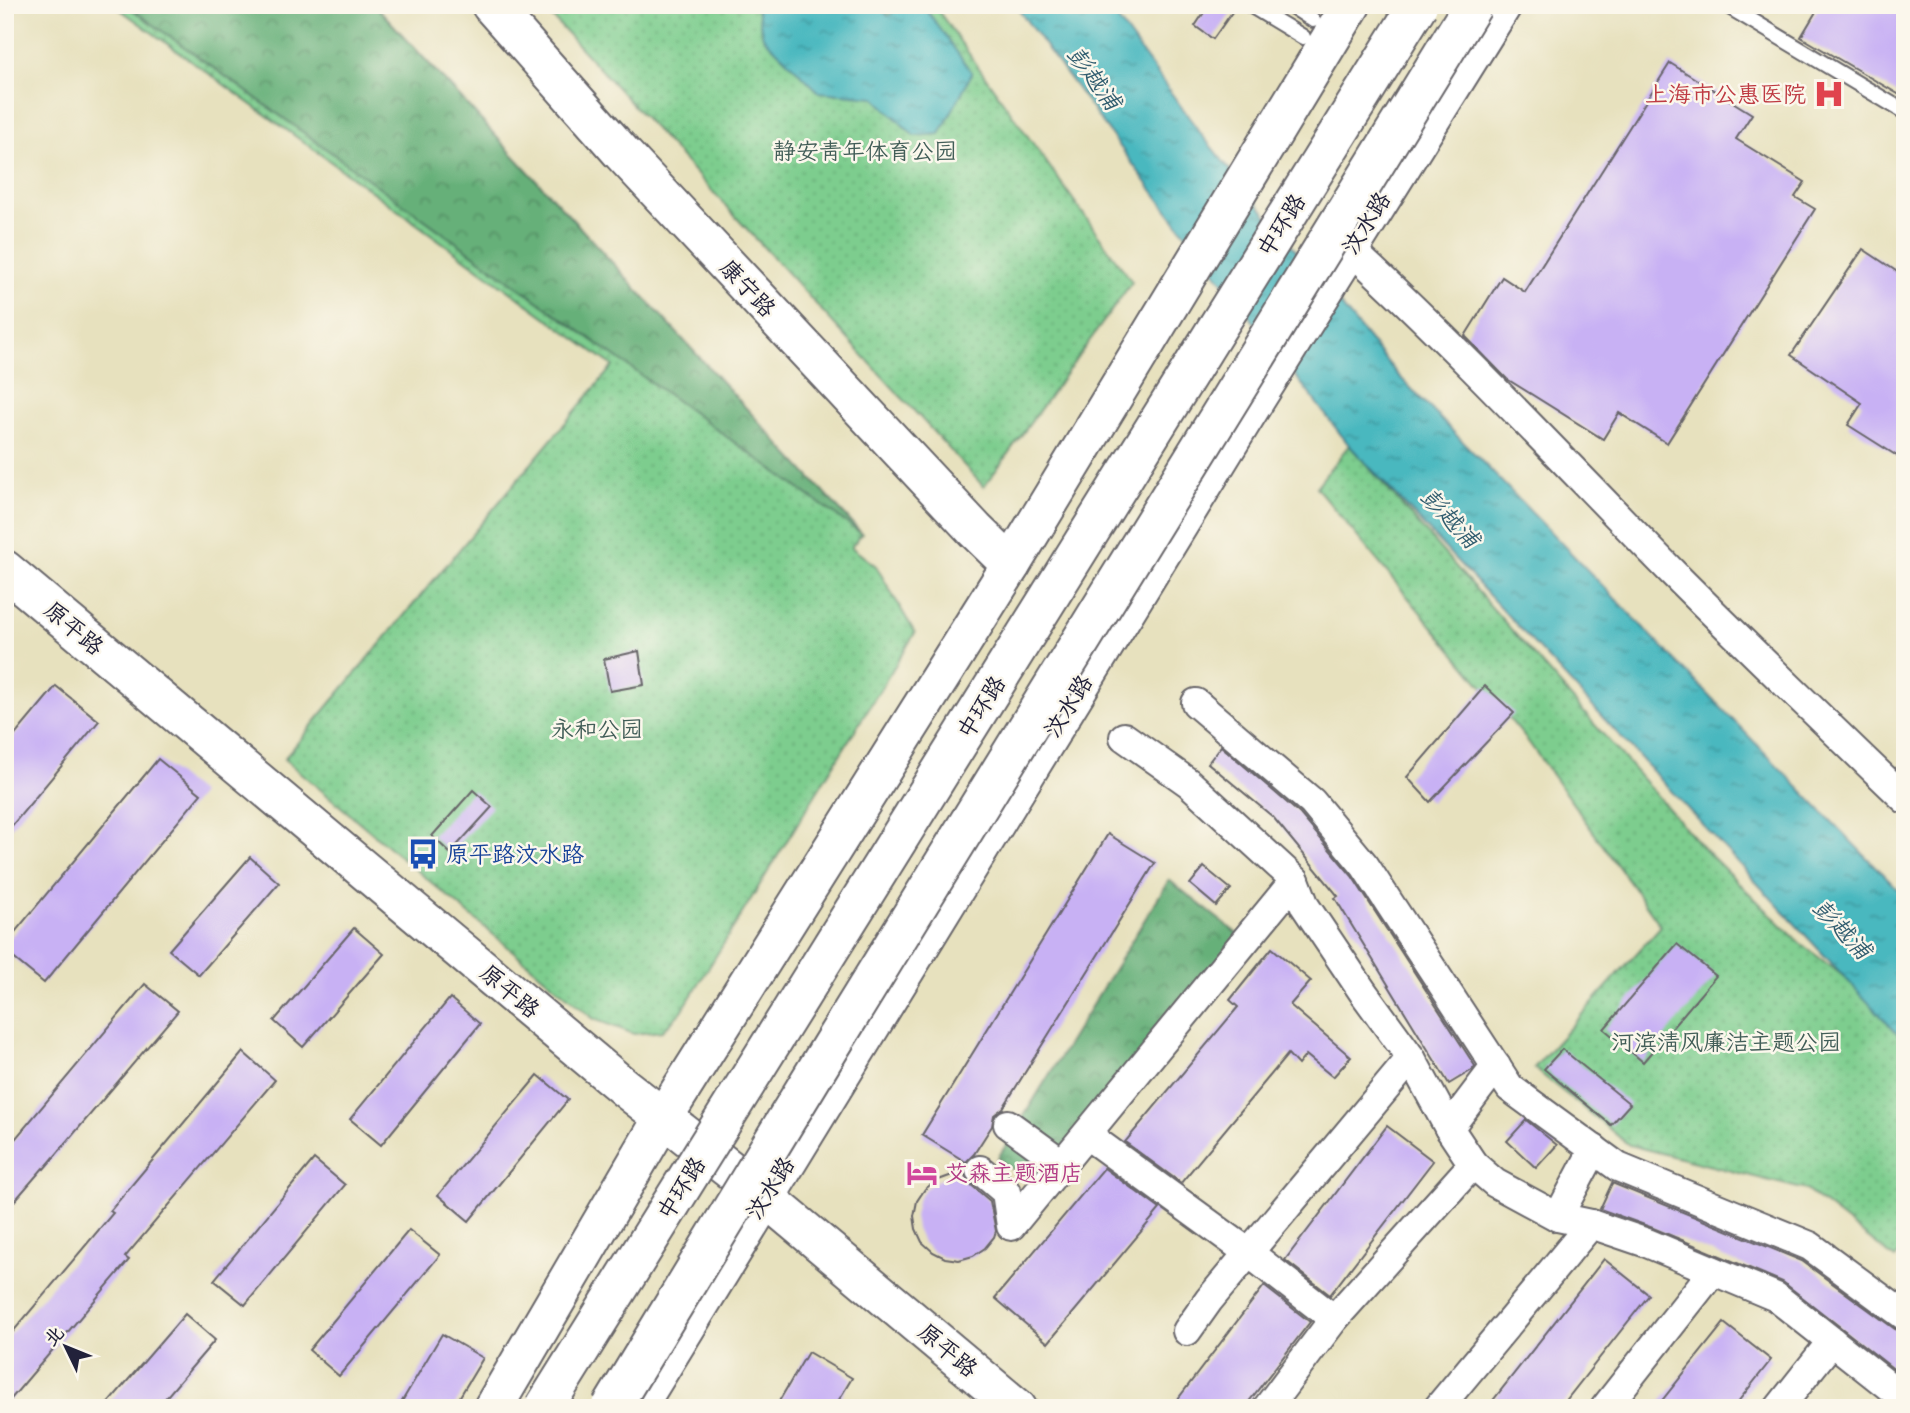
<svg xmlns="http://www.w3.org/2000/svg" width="1910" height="1413" font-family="Itim,'LXGW WenKai TC',sans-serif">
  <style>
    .green { fill: url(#green-dots); stroke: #507864; stroke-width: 2 }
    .forest { fill: url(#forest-crowns); stroke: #44695a; stroke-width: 2 }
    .water { fill: url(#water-ripples); stroke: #366d7d; stroke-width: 2 }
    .building { fill: #c8b1f4 }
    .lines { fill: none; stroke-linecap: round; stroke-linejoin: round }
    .lane-casing { stroke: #676569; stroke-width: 18 }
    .street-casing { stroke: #676569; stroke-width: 32 }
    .secondary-casing { stroke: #676569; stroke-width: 42 }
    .primary-casing { stroke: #676569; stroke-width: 42 }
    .lane { stroke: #fff; stroke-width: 14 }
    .street { stroke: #fff; stroke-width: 28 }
    .secondary { stroke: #fff; stroke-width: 38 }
    .primary { stroke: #fff; stroke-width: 38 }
    .highway-bridge-casing { stroke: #676569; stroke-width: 42; stroke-linecap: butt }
    .highway-bridge { stroke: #fff; stroke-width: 38 }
    .labels { text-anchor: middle; stroke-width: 5; stroke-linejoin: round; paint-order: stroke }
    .health-label { font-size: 23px; fill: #be3a42; stroke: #fbf7ec; text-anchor: end }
    .park-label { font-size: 23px; fill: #425e58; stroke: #fbf7ec }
    .street-label { font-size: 23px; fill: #22223b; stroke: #fbf7ec }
    .transit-label { font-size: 23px; fill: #164399; stroke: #fbf7ec; text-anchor: start }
    .hotel-label { font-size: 23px; fill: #b23c85; stroke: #fbf7ec; text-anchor: start }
    .water-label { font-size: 24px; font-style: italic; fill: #325e70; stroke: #fbf7ec }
  </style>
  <defs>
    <pattern id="green-dots" width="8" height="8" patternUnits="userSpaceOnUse" patternTransform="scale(1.75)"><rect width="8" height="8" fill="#7dcd8e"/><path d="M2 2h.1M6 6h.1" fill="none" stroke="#6cb07b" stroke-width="1.8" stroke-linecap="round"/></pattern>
    <pattern id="forest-crowns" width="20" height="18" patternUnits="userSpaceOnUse" patternTransform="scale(1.75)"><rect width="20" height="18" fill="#66b079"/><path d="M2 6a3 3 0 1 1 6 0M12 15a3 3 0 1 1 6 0" fill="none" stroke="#548f64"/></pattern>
    <pattern id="water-ripples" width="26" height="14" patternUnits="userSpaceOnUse" patternTransform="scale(1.75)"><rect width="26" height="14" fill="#49b8bf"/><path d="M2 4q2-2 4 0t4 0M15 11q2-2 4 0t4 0" fill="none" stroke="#3c959c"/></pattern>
  </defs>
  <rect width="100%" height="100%" fill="#fbf7ec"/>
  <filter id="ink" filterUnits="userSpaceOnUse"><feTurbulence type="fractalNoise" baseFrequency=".0143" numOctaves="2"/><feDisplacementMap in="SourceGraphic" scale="14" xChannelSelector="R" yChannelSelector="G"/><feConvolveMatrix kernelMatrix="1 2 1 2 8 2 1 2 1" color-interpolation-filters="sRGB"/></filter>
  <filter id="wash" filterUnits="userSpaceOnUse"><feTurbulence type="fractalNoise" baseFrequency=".00686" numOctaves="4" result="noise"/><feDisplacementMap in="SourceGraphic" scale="28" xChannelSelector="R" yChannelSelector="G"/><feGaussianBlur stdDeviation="1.57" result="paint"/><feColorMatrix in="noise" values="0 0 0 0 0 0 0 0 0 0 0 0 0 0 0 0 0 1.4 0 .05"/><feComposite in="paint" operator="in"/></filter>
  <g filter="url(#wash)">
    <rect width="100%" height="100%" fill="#e7e1be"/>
    <!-- green -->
    <g class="green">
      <path d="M114 5H375L862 534 851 547 876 566 915 633 682 1011 662 1031 634 1034 594 1019 284 759 613 366Z"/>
      <path d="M541 5H934L1132 282 984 487Z"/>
      <path d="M1349 445 1703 848 1800 943 1897 1017 1905 1025V1248L1895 1259 1806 1190 1629 1145 1534 1068 1661 926 1527 740 1316 487Z"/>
    </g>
    <!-- forest -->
    <g class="forest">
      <path d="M126 5H375L862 534Z"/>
      <path d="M1169 880 1240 936 1032 1185 998 1158Z"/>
    </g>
    <!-- water -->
    <g class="water">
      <path d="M756 5H879L888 16 903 5H923L972 73 940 134 914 136 874 97 819 92 763 37Z"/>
      <path d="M1015 5H1107L1204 138 1397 374 1905 897V1042L1349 445 1158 198Z"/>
    </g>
    <g id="blocks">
      <!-- building -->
      <g class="building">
        <path d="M1209 5H1237L1213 39 1195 26Z"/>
        <path d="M1820 5H1905V98L1801 37Z"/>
        <path d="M1670 63 1752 114 1736 139 1805 182 1795 197 1815 209 1667 443 1619 413 1603 439 1507 379 1465 336 1502 277 1525 292Z"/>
        <path d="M1863 249 1905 277V461L1848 425 1862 403 1791 355Z"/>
        <path d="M639 651 644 685 610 691 604 659Z"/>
        <path d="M56 686 99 721 5 834V747Z"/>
        <path d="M1485 686 1514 713 1430 802 1407 777Z"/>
        <path d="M1221 746 1300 814 1352 876 1475 1066 1472 1070 1449 1084 1335 898 1338 896 1273 817 1208 763Z"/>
        <path d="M158 759 201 794 44 983 5 951V944Z"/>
        <path d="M473 790 492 807 450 853 432 836Z"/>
        <path d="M1108 834 1155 863 1003 1108 994 1115 992 1126 974 1154 966 1162 922 1135Z"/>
        <path d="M250 857 279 883 199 975 169 950Z"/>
        <path d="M1204 867 1231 889 1216 906 1190 884Z"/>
        <path d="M354 928 384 954 303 1047 274 1021Z"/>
        <path d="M1677 944 1716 976 1643 1062 1604 1029Z"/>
        <path d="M1272 948 1311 981 1290 1005 1351 1057 1333 1077 1306 1055 1298 1065 1288 1054 1181 1183 1125 1142 1238 1007 1230 1000Z"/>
        <path d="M145 984 178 1011 44 1169 43 1168 5 1212V1151Z"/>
        <path d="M450 998 480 1024 381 1145 350 1119Z"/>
        <path d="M1562 1049 1630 1104 1611 1125 1544 1069Z"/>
        <path d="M243 1052 275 1080 125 1257 129 1260 5 1406V1341L113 1213 110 1211Z"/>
        <path d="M538 1075 568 1100 469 1221 438 1195Z"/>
        <path d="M1526 1120 1557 1145 1536 1168 1507 1141Z"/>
        <path d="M1387 1126 1433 1161 1330 1295 1285 1260Z"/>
        <path d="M314 1159 345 1185 245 1305 214 1280Z"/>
        <path d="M1104 1168 1160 1209 1048 1343 995 1298Z"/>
        <path d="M963 1171 969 1183 990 1201 996 1231 994 1237 985 1248 973 1256 959 1260 945 1258 933 1252 922 1242 916 1229 914 1216 917 1201 925 1189 936 1181Z"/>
        <path d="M1612 1183 1802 1261 1895 1329 1905 1332V1378L1783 1282 1653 1228 1600 1209Z"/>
        <path d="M409 1230 440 1255 339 1376 309 1350Z"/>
        <path d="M1604 1259 1649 1295 1560 1408H1487Z"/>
        <path d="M1264 1286 1310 1322 1244 1408H1171Z"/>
        <path d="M185 1314 215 1340 157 1408H104Z"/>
        <path d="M1724 1323 1771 1360 1733 1408H1656Z"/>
        <path d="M442 1334 483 1358 453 1408H398Z"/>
        <path d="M808 1352 852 1378 834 1408H775Z"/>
      </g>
    </g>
  </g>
  <g filter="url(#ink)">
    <use href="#blocks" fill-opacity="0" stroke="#676569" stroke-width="2"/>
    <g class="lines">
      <!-- lane casing -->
      <g class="lane-casing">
        <g id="lane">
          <path d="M1250 5 1303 37"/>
          <path d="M1290 5 1313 20"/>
          <path d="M1726 5 1905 112"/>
        </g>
      </g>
      <!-- street casing -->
      <g class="street-casing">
        <g id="street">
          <path d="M1350 249C1462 352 1566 464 1673 573 1749 649 1827 724 1905 799"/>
          <path d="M1196 703 1312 802 1365 866 1510 1088 1618 1167 1810 1246 1905 1316"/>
          <path d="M1124 737 1189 783 1295 880 1305 906 1363 992 1411 1058 1449 1128 1473 1164 1495 1183 1558 1217 1591 1224 1647 1243 1776 1297 1905 1399"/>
          <path d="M1008 1124 1063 1164"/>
          <path d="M1449 1128 1496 1066"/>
          <path d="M1087 1135 1249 1253 1334 1319"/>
          <path d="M980 1170 1006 1192 1011 1226 1295 880"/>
          <path d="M1558 1217 1594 1149"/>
          <path d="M1187 1331 1209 1300 1411 1058"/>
          <path d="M1267 1408 1334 1319 1473 1164"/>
          <path d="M1438 1408 1591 1224"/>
          <path d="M1605 1408 1713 1271"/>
          <path d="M1779 1408 1832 1341"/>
        </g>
      </g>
      <!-- secondary casing -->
      <g class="secondary-casing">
        <g id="secondary">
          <path d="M491 5 622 153 975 530 1011 565"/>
          <path d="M5 570 625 1088 765 1197 1017 1408"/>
        </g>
      </g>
      <!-- primary casing -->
      <g class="primary-casing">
        <g id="primary">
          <path d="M493 1408 663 1118 1011 565 1351 5"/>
          <path d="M636 1408 1250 408 1502 5"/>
        </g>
      </g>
      <!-- lane -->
      <use href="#lane" class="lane"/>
      <!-- street -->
      <use href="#street" class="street"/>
      <!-- secondary -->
      <use href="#secondary" class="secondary"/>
      <!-- primary -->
      <use href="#primary" class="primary"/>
      <!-- highway-bridge casing -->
      <g class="highway-bridge-casing">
        <g id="highway-bridge">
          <path d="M544 1408 1418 5"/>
          <path d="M611 1408 831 1046 1473 5"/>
        </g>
      </g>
      <!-- highway-bridge -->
      <use href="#highway-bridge" class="highway-bridge"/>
    </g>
  </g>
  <!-- icons -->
  <defs>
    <g id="hospital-bare" transform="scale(2.415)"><path d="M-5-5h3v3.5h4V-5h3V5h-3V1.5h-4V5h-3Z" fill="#e0444e" stroke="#fbf7ec" stroke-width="2.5" paint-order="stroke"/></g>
    <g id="bus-bare" transform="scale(2.415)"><path d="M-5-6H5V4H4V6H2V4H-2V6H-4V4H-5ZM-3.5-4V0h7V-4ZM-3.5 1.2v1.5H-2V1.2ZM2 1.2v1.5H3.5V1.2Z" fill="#1a4fb4" stroke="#fbf7ec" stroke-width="2.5" paint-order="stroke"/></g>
    <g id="hotel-bare" transform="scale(2.415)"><path d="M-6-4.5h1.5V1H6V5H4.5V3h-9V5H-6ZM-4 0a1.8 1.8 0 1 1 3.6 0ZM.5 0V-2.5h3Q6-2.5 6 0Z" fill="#d1479c" stroke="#fbf7ec" stroke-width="2.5" paint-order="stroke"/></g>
  </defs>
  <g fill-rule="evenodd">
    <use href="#hospital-bare" x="1829" y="94"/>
    <use href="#bus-bare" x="423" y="854"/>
    <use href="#hotel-bare" x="922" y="1173"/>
  </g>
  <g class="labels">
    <!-- health labels -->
    <g class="health-label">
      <text x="1806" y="102">上海市公惠医院</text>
    </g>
    <!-- park labels -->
    <g class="park-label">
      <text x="865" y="159">静安青年体育公园</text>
      <text x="597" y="737">永和公园</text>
      <text x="1726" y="1050">河滨清风廉洁主题公园</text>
    </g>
    <!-- street labels -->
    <g class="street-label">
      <text transform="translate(1366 223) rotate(-58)" y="8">汶水路</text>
      <text transform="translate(1281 225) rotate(-58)" y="8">中环路</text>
      <text transform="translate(748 288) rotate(47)" y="8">康宁路</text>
      <text transform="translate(74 628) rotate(40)" y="8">原平路</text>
      <text transform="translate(1068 706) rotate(-58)" y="8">汶水路</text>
      <text transform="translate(981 707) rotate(-58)" y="8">中环路</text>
      <text transform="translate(510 991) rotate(40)" y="8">原平路</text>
      <text transform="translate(681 1188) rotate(-58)" y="8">中环路</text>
      <text transform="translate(770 1188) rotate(-58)" y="8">汶水路</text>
      <text transform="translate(948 1350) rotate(40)" y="8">原平路</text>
    </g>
    <!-- transit labels -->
    <g class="transit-label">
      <text x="446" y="862">原平路汶水路</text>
    </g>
    <!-- hotel labels -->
    <g class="hotel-label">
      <text x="945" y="1181">艾森主题酒店</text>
    </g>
    <!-- water labels -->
    <g class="water-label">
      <text transform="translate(1094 78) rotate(53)" y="8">彭越浦</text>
      <text transform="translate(1450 518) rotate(46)" y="8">彭越浦</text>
      <text transform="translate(1842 929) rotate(46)" y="8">彭越浦</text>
    </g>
  </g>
  <!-- margin -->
  <rect width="1910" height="1413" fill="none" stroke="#fbf7ec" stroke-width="28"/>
  <!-- north arrow -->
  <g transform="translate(66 1347) rotate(313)" stroke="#fbf7ec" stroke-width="5" paint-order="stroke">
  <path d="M0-5L12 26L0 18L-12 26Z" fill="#22223b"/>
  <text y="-10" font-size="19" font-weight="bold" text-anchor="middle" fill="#22223b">北</text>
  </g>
</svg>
